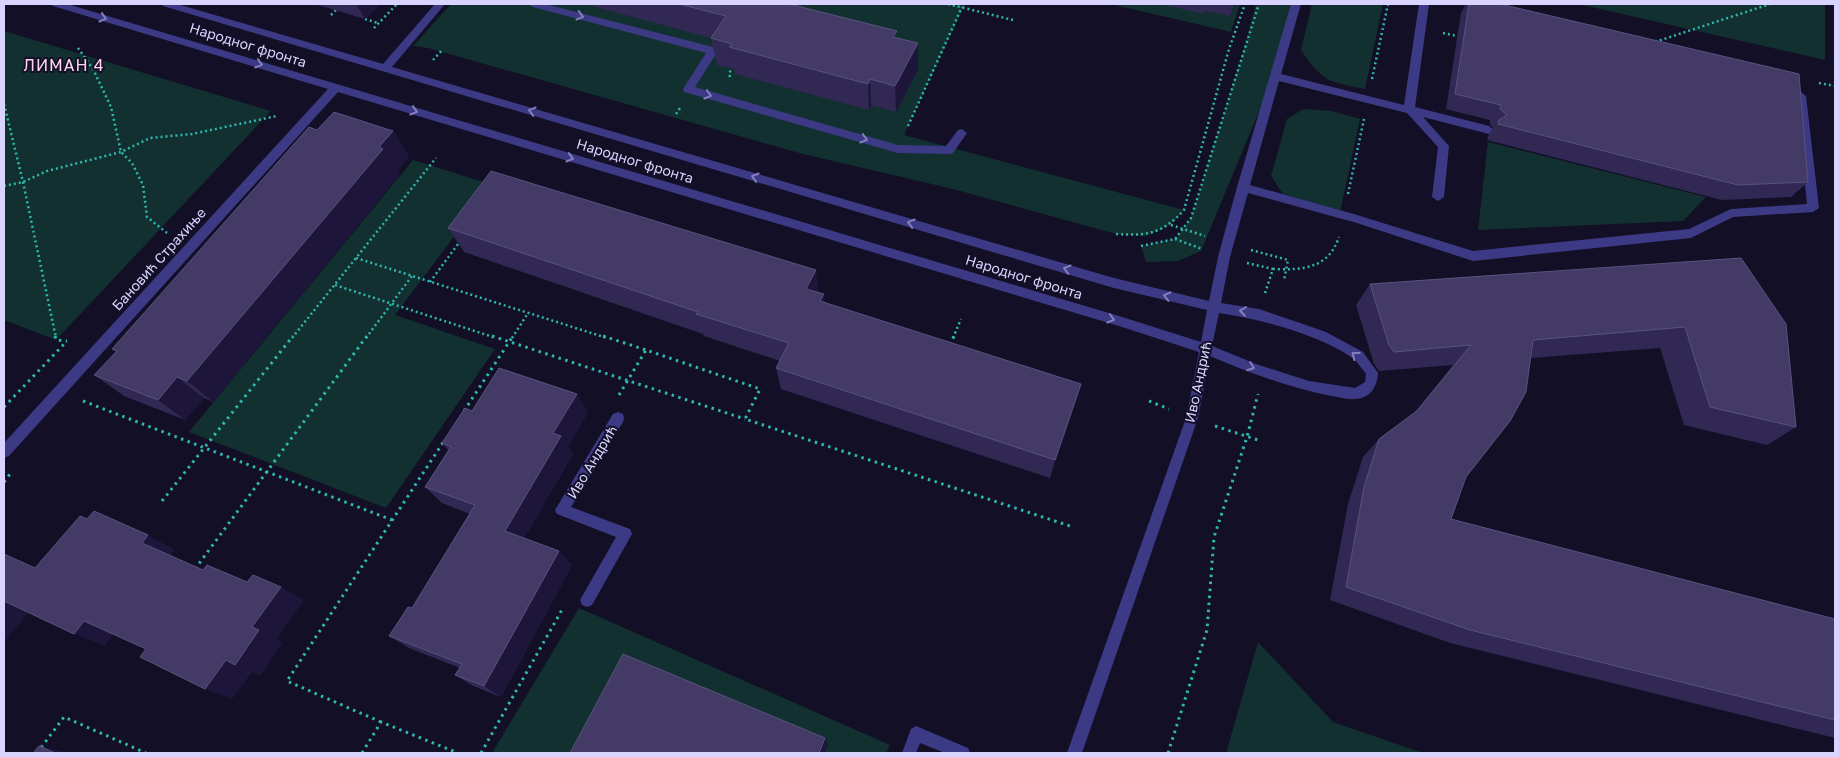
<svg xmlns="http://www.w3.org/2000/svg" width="1839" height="757" font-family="'Golos Text',sans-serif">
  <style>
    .green { fill: #12302f }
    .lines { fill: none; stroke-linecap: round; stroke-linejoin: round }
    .path-far1 { stroke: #2fb8b0; stroke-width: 2.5; stroke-dasharray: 2 3; stroke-linecap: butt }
    .path { stroke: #2fb8b0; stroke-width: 3; stroke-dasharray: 2.5 4.5; stroke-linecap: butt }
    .minor { fill: #3d3a85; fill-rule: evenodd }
    .wall { fill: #312854 }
    .shaded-wall { fill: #1d163a }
    .building { fill: #433a66; stroke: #5a527e }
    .oneway { stroke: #837fbc }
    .labels { text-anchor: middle; stroke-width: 4; stroke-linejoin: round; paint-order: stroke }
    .street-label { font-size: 14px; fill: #d9d4ff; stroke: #130f26 }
    .quarter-label { font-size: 16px; letter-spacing: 1px; fill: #ffd6f0; stroke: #130f26 }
  </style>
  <rect width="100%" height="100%" fill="#130f26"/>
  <!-- green -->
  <g class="green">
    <path d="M451 4H965L904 135 1184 210 1171 225 1146 236 1116 234 953 189 803 154 428 48 413 46Z"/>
    <path d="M1110 4H1240L1231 32Z"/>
    <path d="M1256 4H1296L1280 61 1201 251 1178 261 1146 262 1141 246 1175 239 1191 218 1243 52Z"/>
    <path d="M1312 4H1383L1365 89C1330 82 1322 82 1301 50Z"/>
    <path d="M1578 4H1825V60Z"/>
    <path d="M4 31 271 111 56 340 4 320Z"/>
    <path d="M1303 109 1332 111 1360 119 1340 212 1283 194 1271 176 1287 119Z"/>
    <path d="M1488 142 1706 197 1683 221 1478 230Z"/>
    <path d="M413 160 493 185 395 315 495 349 386 508 189 432Z"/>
    <path d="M579 608 890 745 886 753H492Z"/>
    <path d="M1258 642 1333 722 1423 753H1226Z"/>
  </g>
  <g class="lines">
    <!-- path-far1 -->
    <g class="path-far1">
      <path d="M948 4 1013 20"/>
      <path d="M331 15 336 10"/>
      <path d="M365 19 378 23"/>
      <path d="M374 28 397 4"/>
      <path d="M1443 33 1457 36"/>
      <path d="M1655 42 1770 4"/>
      <path d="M78 48 93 69 111 107 121 152 132 163 143 185 147 217 167 233"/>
      <path d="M433 60 443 49"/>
      <path d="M730 77 729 73 732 69"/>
      <path d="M1372 79 1388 4"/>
      <path d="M1819 83 1835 86"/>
      <path d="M4 104 23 182 56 338"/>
      <path d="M676 114 680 108"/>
      <path d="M908 126 962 7"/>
      <path d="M4 186 23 182 47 171 121 152 150 138 192 134 277 116"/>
      <path d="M1348 194 1364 119"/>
      <path d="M1171 225 1205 236"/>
      <path d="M1116 234C1147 236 1162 234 1184 210L1229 49 1245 4"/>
      <path d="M1175 239 1202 249"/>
      <path d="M1141 246 1175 239 1191 218 1259 4"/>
      <path d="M1251 250 1288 260 1284 280"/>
      <path d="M356 258 607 338"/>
      <path d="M1247 263 1273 269"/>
      <path d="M430 282 461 240"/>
      <path d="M335 285 496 338"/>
      <path d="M1265 293 1273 269C1303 270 1328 269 1339 237"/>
      <path d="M292 338 436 158"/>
      <path d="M366 338 412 276"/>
      <path d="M512 338 528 313"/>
      <path d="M953 338 961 319"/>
    </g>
    <!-- path -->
    <g class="path">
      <path d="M55 336 56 340 67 341"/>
      <path d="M492 336 745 419"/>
      <path d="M603 336 646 350"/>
      <path d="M950 345 954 336"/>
      <path d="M619 395 646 350 760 389 745 419 1073 527"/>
      <path d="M83 401 392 520"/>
      <path d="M1149 401 1169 409"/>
      <path d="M4 407 67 341"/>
      <path d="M464 411 513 336"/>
      <path d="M1215 426 1258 440"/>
      <path d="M4 482 10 474"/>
      <path d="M162 501 293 336"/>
      <path d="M195 569 367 336"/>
      <path d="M381 722 287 681 444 441"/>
      <path d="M37 753 64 717 146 753"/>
      <path d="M362 753 381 722 458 753"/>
      <path d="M481 753 563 608"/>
      <path d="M1168 753 1207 630 1214 537 1247 437 1258 394"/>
    </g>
    <!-- minor -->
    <g class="minor">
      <path d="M51 4H67L1119 316 1201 342 1207 310 1114 288 163 6 161 4H177L383 64 435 4H445L392 67 1114 278 1209 301 1218 257 1237 187 1291 4H1301L1281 74 1404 105 1419 4H1429L1415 107 1489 126 1494 130 1489 134 1423 117 1449 146 1444 197 1438 201 1432 197 1438 147 1407 113 1279 81 1250 185 1357 215 1473 251 1689 229 1731 209 1807 204 1796 96 1801 92 1806 96 1819 208 1813 212 1733 217 1691 238 1473 261 1357 223 1248 193 1230 257 1221 303 1259 309 1326 332 1363 352 1378 373C1377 387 1371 398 1355 399 1349 400 1339 397 1332 396 1290 388 1250 373 1210 356L1198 418 1082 753H1067L1186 418 1199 352 1119 326 338 92 9 456 4 458V443L328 89 53 6ZM1219 313C1260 319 1319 334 1354 359 1358 363 1362 369 1366 374L1365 382 1355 388 1309 381 1256 364 1212 346Z"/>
      <path d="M528 4H545L717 48 718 51 695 87 898 145 946 146 958 130 962 129 967 133 953 153 949 154 898 153 691 94 684 92 683 89 706 53 533 7Z"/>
      <path d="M618 412 623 414 624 418 623 422 571 507 630 529 632 534 592 605 587 607 582 605 580 600 616 537 557 514 555 510 613 414Z"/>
      <path d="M916 726 968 748 970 753H945L920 743 916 753H902L911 729Z"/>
    </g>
  </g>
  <!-- wall -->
  <g class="wall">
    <path d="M315 4H380L365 19Z"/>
    <path d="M585 4H789L897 38 918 43V70L896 112 871 105 869 110 735 74 734 69 717 65 711 38Z"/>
    <path d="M1160 4H1234L1230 16 1205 11 1204 14Z"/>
    <path d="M1466 4H1500L1808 182 1791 197 1722 200 1487 140 1488 136 1493 128 1490 124V120L1446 109 1461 13Z"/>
    <path d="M317 130 393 131 409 156 398 170 400 174 213 402 204 398 185 420 124 396 94 375 116 352 112 349Z"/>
    <path d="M448 228 819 293 825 303 1081 384 1075 404 1050 478 781 389 776 368 780 361 704 336 703 334 464 252Z"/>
    <path d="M1741 258 1796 427 1767 445 1684 425 1660 348 1531 358 1466 477 1451 519 1835 619V738L1450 643 1330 600 1348 504 1363 457 1379 439 1414 413 1453 365 1379 371 1374 364 1356 305 1370 284Z"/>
    <path d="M472 411 588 412 568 446 573 454 524 538 559 551 572 565 501 697 473 686 455 675 460 668 409 648 389 636 412 608 470 514 442 503 425 487 448 450 442 443Z"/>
  </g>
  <!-- shaded-wall -->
  <g class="shaded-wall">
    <path d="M356 4H380L365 19Z"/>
    <path d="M918 43V70L896 112 895 86Z"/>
    <path d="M870 79 871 105 869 110 868 84Z"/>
    <path d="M393 131 409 156 398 170 400 174 213 402 187 381Z"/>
    <path d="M816 270 819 293 806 289Z"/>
    <path d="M824 294 827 317 820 301Z"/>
    <path d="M177 377 204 398 185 420 158 400Z"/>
    <path d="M1081 384 1075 404 1050 478 1055 460Z"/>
    <path d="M577 394 588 412 568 446 573 454 519 546 505 531 553 433Z"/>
    <path d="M148 535 175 550 169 558 142 543Z"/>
    <path d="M559 551 572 565 501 697 484 686Z"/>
    <path d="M281 587 304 600 277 639 283 642 260 676 252 672 232 699 205 689Z"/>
    <path d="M4 601 30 611 4 642Z"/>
    <path d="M84 621 114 633 105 646 74 634Z"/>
    <path d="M825 738 828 745 825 753H819Z"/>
    <path d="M39 746 66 752 68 753H55Z"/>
  </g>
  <!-- building -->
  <g class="building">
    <path d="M679 4H789L897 31 893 37 918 43 895 86 870 79 868 84 729 47 732 44 711 38 726 16Z"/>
    <path d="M1469 4H1500L1799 74 1808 182 1738 185 1498 124 1499 120 1507 115 1500 109 1501 105 1455 94Z"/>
    <path d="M334 112 393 131 379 147 383 149 187 381 177 377 158 400 94 375 117 351 112 349 309 127 317 130Z"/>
    <path d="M491 171 816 270 806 289 824 294 820 301 1081 384 1055 460 776 368 789 343 696 314 698 312 448 228Z"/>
    <path d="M1741 258 1786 324 1796 427 1710 407 1685 327 1533 340 1526 392 1510 421 1466 477 1451 519 1835 619V720L1470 630 1346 587 1364 487 1379 439 1418 410 1471 345 1394 352 1389 345 1370 284Z"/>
    <path d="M499 368 577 394 553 433 561 436 505 531 559 551 484 686 455 675 462 664 389 636 408 607 412 608 475 505 425 487 451 447 442 443 465 408 472 411Z"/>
    <path d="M94 511 148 535 142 543 203 570 207 565 247 582 253 575 281 587 252 627 259 630 235 665 226 660 205 689 140 657 146 649 84 621 74 634 4 601V554L35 568 80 516 87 519Z"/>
    <path d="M623 654 825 738 819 753H570Z"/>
    <path d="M39 746 55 753H33Z"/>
  </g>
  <!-- one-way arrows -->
  <defs><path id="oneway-chevron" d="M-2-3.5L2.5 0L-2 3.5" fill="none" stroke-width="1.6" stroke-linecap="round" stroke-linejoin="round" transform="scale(1.25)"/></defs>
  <g class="oneway">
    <use href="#oneway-chevron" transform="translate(580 16) rotate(15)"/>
    <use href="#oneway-chevron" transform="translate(103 18) rotate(17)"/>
    <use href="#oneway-chevron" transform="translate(259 64) rotate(17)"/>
    <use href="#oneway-chevron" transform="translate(708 95) rotate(16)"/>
    <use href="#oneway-chevron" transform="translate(414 111) rotate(17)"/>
    <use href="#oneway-chevron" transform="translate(532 111) rotate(-164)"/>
    <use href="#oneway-chevron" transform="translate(864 139) rotate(16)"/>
    <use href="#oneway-chevron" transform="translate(570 158) rotate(17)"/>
    <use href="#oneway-chevron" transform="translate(755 177) rotate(-164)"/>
    <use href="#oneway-chevron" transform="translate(911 223) rotate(-164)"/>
    <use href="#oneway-chevron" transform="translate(1067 269) rotate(-164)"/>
    <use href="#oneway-chevron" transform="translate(1167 296) rotate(-166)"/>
    <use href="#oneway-chevron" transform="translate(1243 311) rotate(-172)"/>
    <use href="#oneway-chevron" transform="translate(1111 319) rotate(16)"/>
    <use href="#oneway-chevron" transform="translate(1355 355) rotate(-143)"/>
    <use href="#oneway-chevron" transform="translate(1251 367) rotate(20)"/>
  </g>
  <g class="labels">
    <!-- street labels -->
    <g class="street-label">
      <text transform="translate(248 45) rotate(17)" y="5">Народног фронта</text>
      <text transform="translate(635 161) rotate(17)" y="5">Народног фронта</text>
      <text transform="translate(159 259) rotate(-48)" y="5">Бановић Страхиње</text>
      <text transform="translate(1024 277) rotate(17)" y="5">Народног фронта</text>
      <text transform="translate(1198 382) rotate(-78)" y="5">Иво Андрић</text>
      <text transform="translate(592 462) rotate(-59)" y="5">Иво Андрић</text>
    </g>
    <!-- quarter labels -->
    <g class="quarter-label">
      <text x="64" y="71">ЛИМАН 4</text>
    </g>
  </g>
  <!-- border -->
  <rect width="1839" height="757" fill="none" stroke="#d9d4ff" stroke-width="10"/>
</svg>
